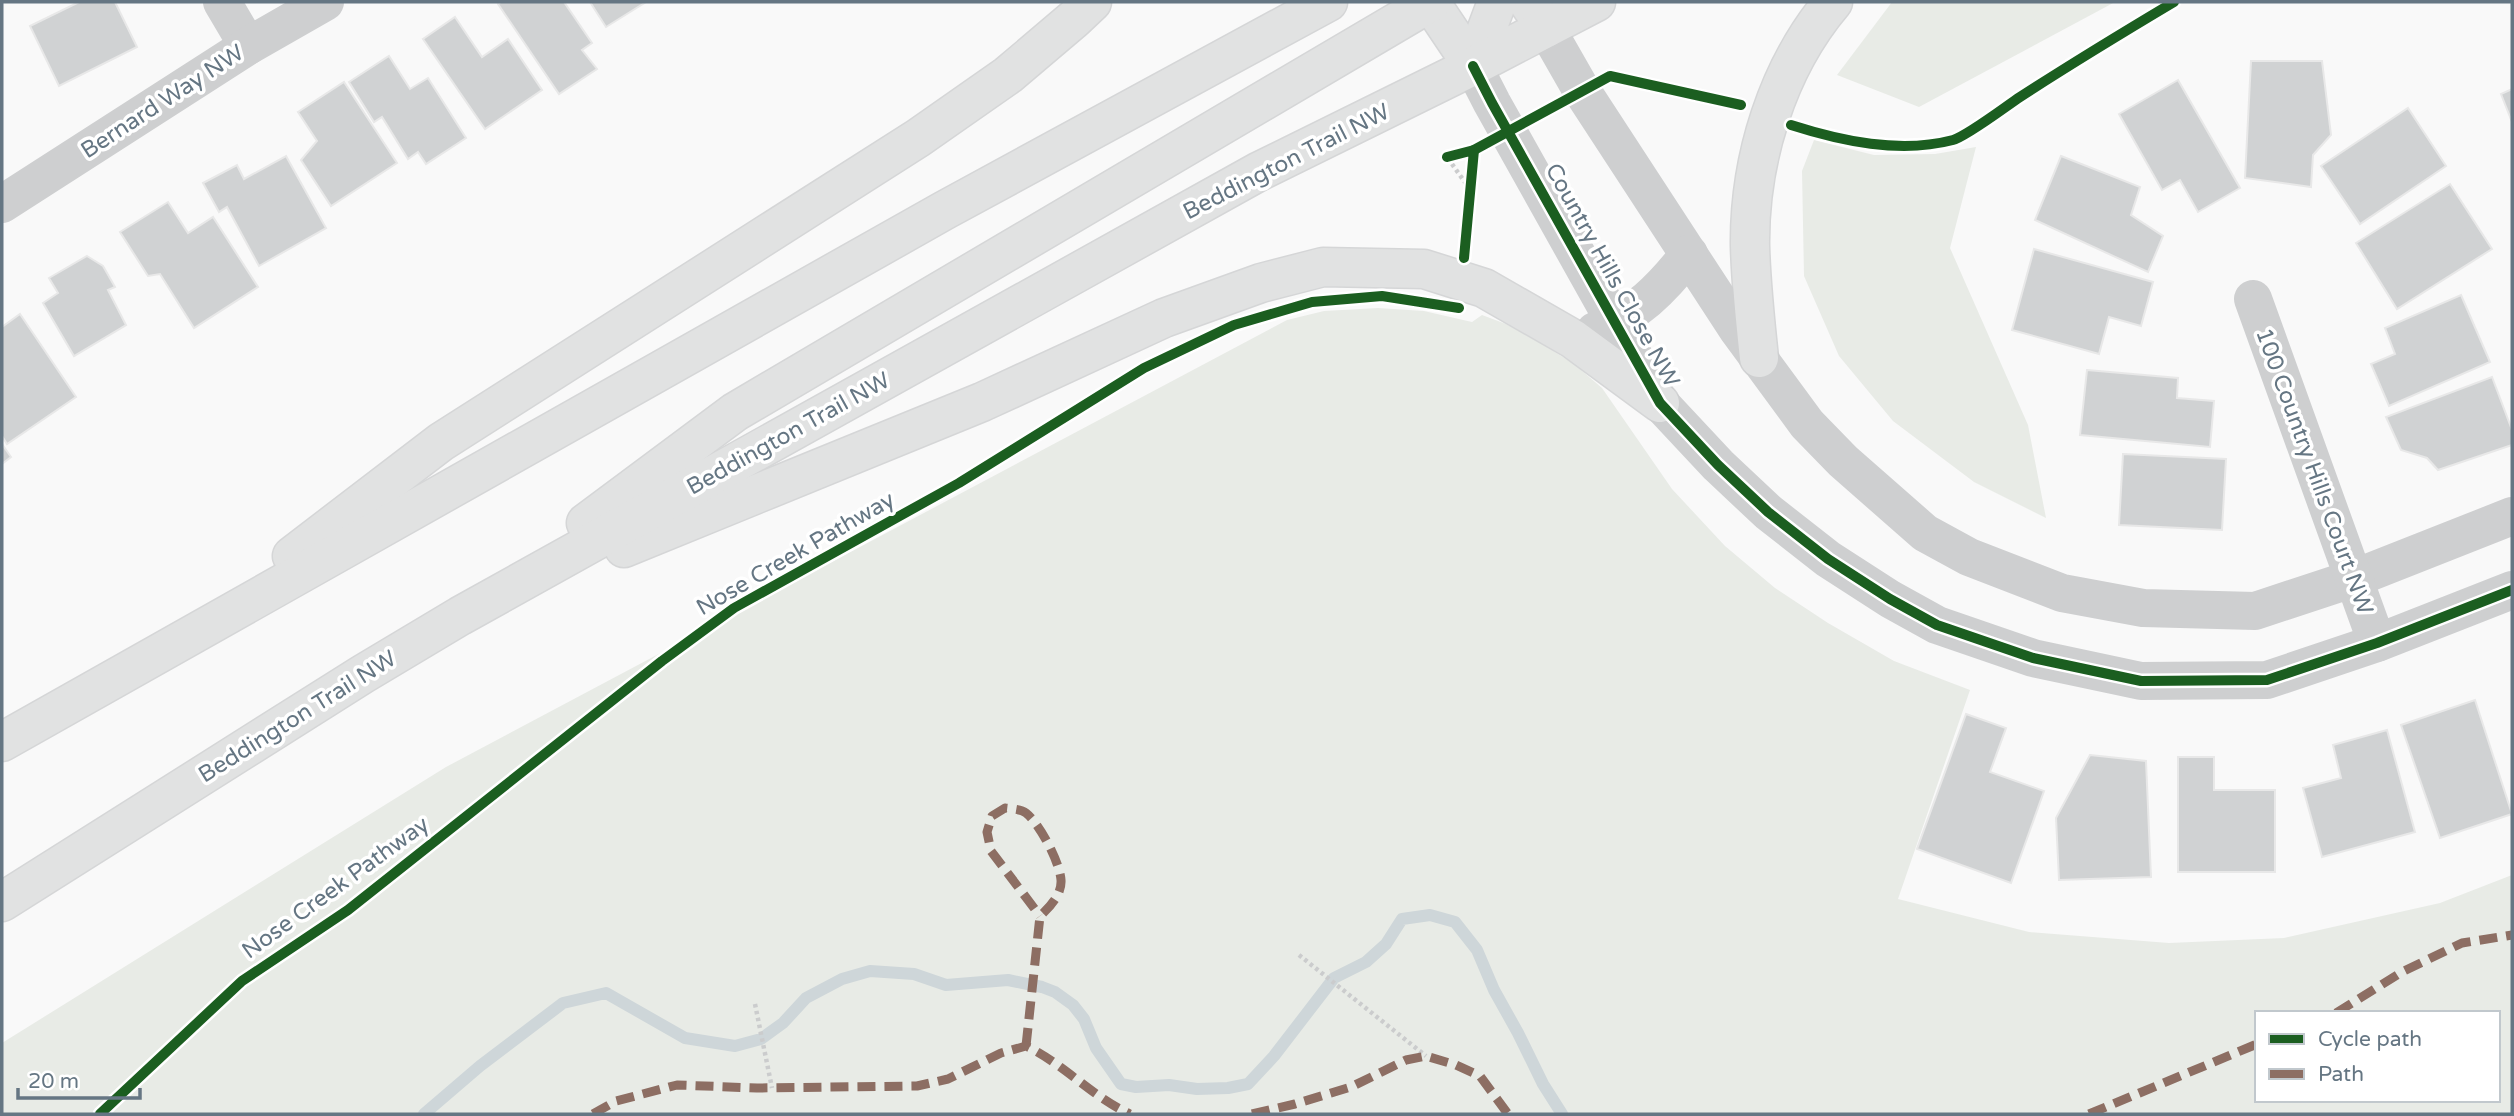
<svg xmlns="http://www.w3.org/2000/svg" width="2514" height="1116" font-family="'Varela Round',sans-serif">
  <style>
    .green { fill: #e8ebe6; fill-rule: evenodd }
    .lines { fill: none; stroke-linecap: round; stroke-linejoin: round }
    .stream { stroke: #ced6d9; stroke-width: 12 }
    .building { fill: #d0d2d3; stroke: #e8e8e8; stroke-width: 2 }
    .major-casing { stroke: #d5d6d7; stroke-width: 41 }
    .path { stroke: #cbcccd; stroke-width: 4.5; stroke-dasharray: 3.5 3.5; stroke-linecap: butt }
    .minor { stroke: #cecfd0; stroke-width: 38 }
    .major { stroke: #e1e2e2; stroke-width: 38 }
    .quiet { stroke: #8d6e63; stroke-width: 9; stroke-dasharray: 18 9; stroke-linecap: butt }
    .cycleway-casing { stroke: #fff; stroke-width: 15 }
    .cycleway { stroke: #1b5e20; stroke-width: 10 }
    .labels { text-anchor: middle; stroke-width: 7; stroke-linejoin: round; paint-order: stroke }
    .street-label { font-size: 23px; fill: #657683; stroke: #fff }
  </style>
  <rect width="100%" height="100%" fill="#f9f9f9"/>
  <!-- green -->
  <g class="green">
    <path d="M1892 2H2115L1919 107 1837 75Z"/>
    <path d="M1814 140 1874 155 1935 154 1976 147 1950 248 2028 425 2046 518 1974 482 1893 421 1839 356 1804 276 1802 171Z"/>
    <path d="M1378 308 1424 311 1472 322 1482 315 1506 324 1542 344 1574 364 1602 388 1672 489 1725 546 1775 588 1828 623 1894 661 1970 690 1898 899 2029 932 2169 943 2284 938 2440 903 2512 875V1114H2V1043L446 767 1287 320 1324 311ZM2257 1013H2498V1100H2257Z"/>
  </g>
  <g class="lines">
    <!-- stream -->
    <path class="stream" d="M424 1114 480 1066 563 1003 606 993 685 1038 735 1046 761 1039 783 1023 806 998 842 979 870 971 914 974 946 985 1008 980 1042 987 1055 992 1073 1005 1084 1019 1096 1048 1121 1084 1136 1087 1169 1085 1197 1089 1228 1088 1248 1084 1274 1056 1334 978 1366 962 1386 944 1402 919 1430 915 1455 922 1477 950 1494 990 1518 1033 1543 1084 1562 1114"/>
  </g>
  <!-- building -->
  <g class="building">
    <path d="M79 2H115L137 47 59 86 30 26Z"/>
    <path d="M501 2H564L592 43 582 50 597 69 559 94 498 4Z"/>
    <path d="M590 2H646L606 27Z"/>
    <path d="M455 17 482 57 508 39 542 90 485 129 423 39Z"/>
    <path d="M389 56 410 89 428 78 466 138 426 164 418 152 408 159 382 117 374 122 349 82Z"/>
    <path d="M2251 61H2322L2331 135 2313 155 2311 187 2245 178Z"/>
    <path d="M2178 80 2240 188 2198 212 2180 180 2162 190 2119 114Z"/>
    <path d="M344 82 397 163 331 206 301 160 317 141 298 112Z"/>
    <path d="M2512 89V122L2501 94Z"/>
    <path d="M2408 108 2446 166 2360 224 2321 166Z"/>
    <path d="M286 156 326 228 259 266 227 207 219 212 203 183 237 165 244 179Z"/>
    <path d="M2061 156 2140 187 2131 215 2163 236 2148 272 2035 220Z"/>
    <path d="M2450 184 2492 249 2397 309 2356 243Z"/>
    <path d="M168 202 188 233 213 217 258 287 194 328 160 274 148 276 120 232Z"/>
    <path d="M2034 249 2153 282 2141 326 2109 317 2099 354 2012 330Z"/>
    <path d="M87 256 103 266 115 287 108 290 126 325 74 356 43 303 58 293 49 278Z"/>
    <path d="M2461 295 2490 362 2389 406 2371 364 2395 354 2385 328Z"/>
    <path d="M20 314 76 397 7 444 2 436V327Z"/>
    <path d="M2087 370 2178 378 2177 398 2214 401 2210 447 2080 435Z"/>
    <path d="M2492 377 2512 430V445L2438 470 2427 458 2401 450 2386 417Z"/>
    <path d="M2 444 11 457 2 464Z"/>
    <path d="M2123 454 2226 459 2222 530 2119 525Z"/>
    <path d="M2475 700 2512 814 2440 838 2401 725Z"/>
    <path d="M1966 714 2006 728 1990 772 2044 791 2011 883 1917 849Z"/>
    <path d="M2387 730 2415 832 2322 857 2303 788 2341 778 2333 745Z"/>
    <path d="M2090 755 2146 761 2151 877 2059 880 2056 818Z"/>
    <path d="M2178 757H2214V790H2275V872H2178Z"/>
  </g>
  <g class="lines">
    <!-- major casing -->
    <g class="major-casing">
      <g id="major">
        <path d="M1430 2 1473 66"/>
        <path d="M1528 2 1546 28"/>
        <path d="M1473 66 1497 2"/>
        <path d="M1759 358C1755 321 1751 284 1750 246 1749 160 1777 68 1833 2"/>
        <path d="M586 523 735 412 1431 2"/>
        <path d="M624 548 982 402 1164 318 1261 283 1323 267 1424 269 1484 288 1573 339 1660 403"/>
        <path d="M292 556 441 442 918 138 1008 75 1074 19 1092 2"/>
        <path d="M2 742 945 210 1328 2"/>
        <path d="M2 902 363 674 460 616 1258 172 1473 66 1596 2"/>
      </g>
    </g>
    <!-- path -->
    <g class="path">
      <path d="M1621 78 1732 103"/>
      <path d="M1465 239 1474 150 1447 157 1469 188"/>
      <path d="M1299 955 1426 1056"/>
      <path d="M755 1004 772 1088"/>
    </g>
    <!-- minor -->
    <g class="minor">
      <path d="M222 2 248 46"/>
      <path d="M1546 28 1582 91 1738 330 1807 424 1843 461 1925 533 1969 557 2062 593 2143 608 2255 611 2355 578 2512 516"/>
      <path d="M1473 66 1492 103 1660 403 1718 465 1768 512 1828 559 1890 599 1937 625 2033 658 2141 681 2267 680 2377 643 2512 590"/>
      <path d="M2 204 248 46 325 2"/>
      <path d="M2253 299 2377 643"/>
      <path d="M1595 331C1636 315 1662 289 1689 254"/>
    </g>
    <!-- major -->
    <use href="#major" class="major"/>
    <!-- quiet -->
    <g class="quiet">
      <path d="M2336 1013 2402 972 2462 943 2512 935"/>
      <path d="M1026 1046 1040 916C1050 907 1062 894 1061 880 1060 863 1040 824 1026 813 1021 809 1012 809 1005 808L992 816 987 832 991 851 1040 916"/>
      <path d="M593 1114 616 1101 677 1085 757 1088 917 1086 948 1079 1001 1053 1026 1046C1064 1064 1092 1097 1130 1114"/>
      <path d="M1252 1114 1295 1104 1351 1087 1406 1060 1426 1056 1456 1065 1480 1076 1508 1114"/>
      <path d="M2089 1114 2257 1044"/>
    </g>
    <!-- cycleway casing -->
    <g class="cycleway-casing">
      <g id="cycleway">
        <path d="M1473 66 1492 103 1660 403 1718 465 1768 512 1828 559 1890 599 1937 625 2033 658 2141 681 2267 680 2377 643 2512 590"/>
        <path d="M1791 125C1841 141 1900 154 1953 140 1967 136 2005 107 2020 97 2071 64 2122 33 2174 2"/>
        <path d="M1474 150 1610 76 1741 105"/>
        <path d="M1447 157 1474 150 1464 258"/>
        <path d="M100 1114 242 981 348 910 662 661 734 608 959 483 1144 368 1234 325 1312 302 1382 296 1459 308"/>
      </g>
    </g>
    <!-- cycleway -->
    <use href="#cycleway" class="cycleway"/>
  </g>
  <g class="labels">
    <!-- street labels -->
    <g class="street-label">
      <text transform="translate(162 101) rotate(-33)" y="8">Bernard Way NW</text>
      <text transform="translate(1286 161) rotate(-27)" y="8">Beddington Trail NW</text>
      <text transform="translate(1613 275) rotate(61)" y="8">Country Hills Close NW</text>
      <text transform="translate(788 433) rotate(-29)" y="8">Beddington Trail NW</text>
      <text transform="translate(2315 471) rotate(70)" y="8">100 Country Hills Court NW</text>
      <text transform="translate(795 553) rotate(-30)" y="8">Nose Creek Pathway</text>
      <text transform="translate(297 716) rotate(-32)" y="8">Beddington Trail NW</text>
      <text transform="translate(335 887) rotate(-36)" y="8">Nose Creek Pathway</text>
    </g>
  </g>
  <!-- border -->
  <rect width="2514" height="1116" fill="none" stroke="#657683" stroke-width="7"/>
  <!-- legend -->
  <rect x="2255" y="1011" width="245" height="91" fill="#ffffff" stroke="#c1c8cd" stroke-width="2"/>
  <rect x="2269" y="1034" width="35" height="10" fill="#1b5e20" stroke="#c1c8cd" stroke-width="2"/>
  <text x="2318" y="1046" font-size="21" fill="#657683">Cycle path</text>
  <rect x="2269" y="1069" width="35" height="10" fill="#8d6e63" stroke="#c1c8cd" stroke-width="2"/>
  <text x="2318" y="1081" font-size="21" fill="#657683">Path</text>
  <!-- scale -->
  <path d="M18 1088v10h122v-10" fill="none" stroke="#657683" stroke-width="3.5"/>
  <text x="28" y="1088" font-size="21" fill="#657683" stroke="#ffffff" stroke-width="5" paint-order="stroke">20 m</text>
</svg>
